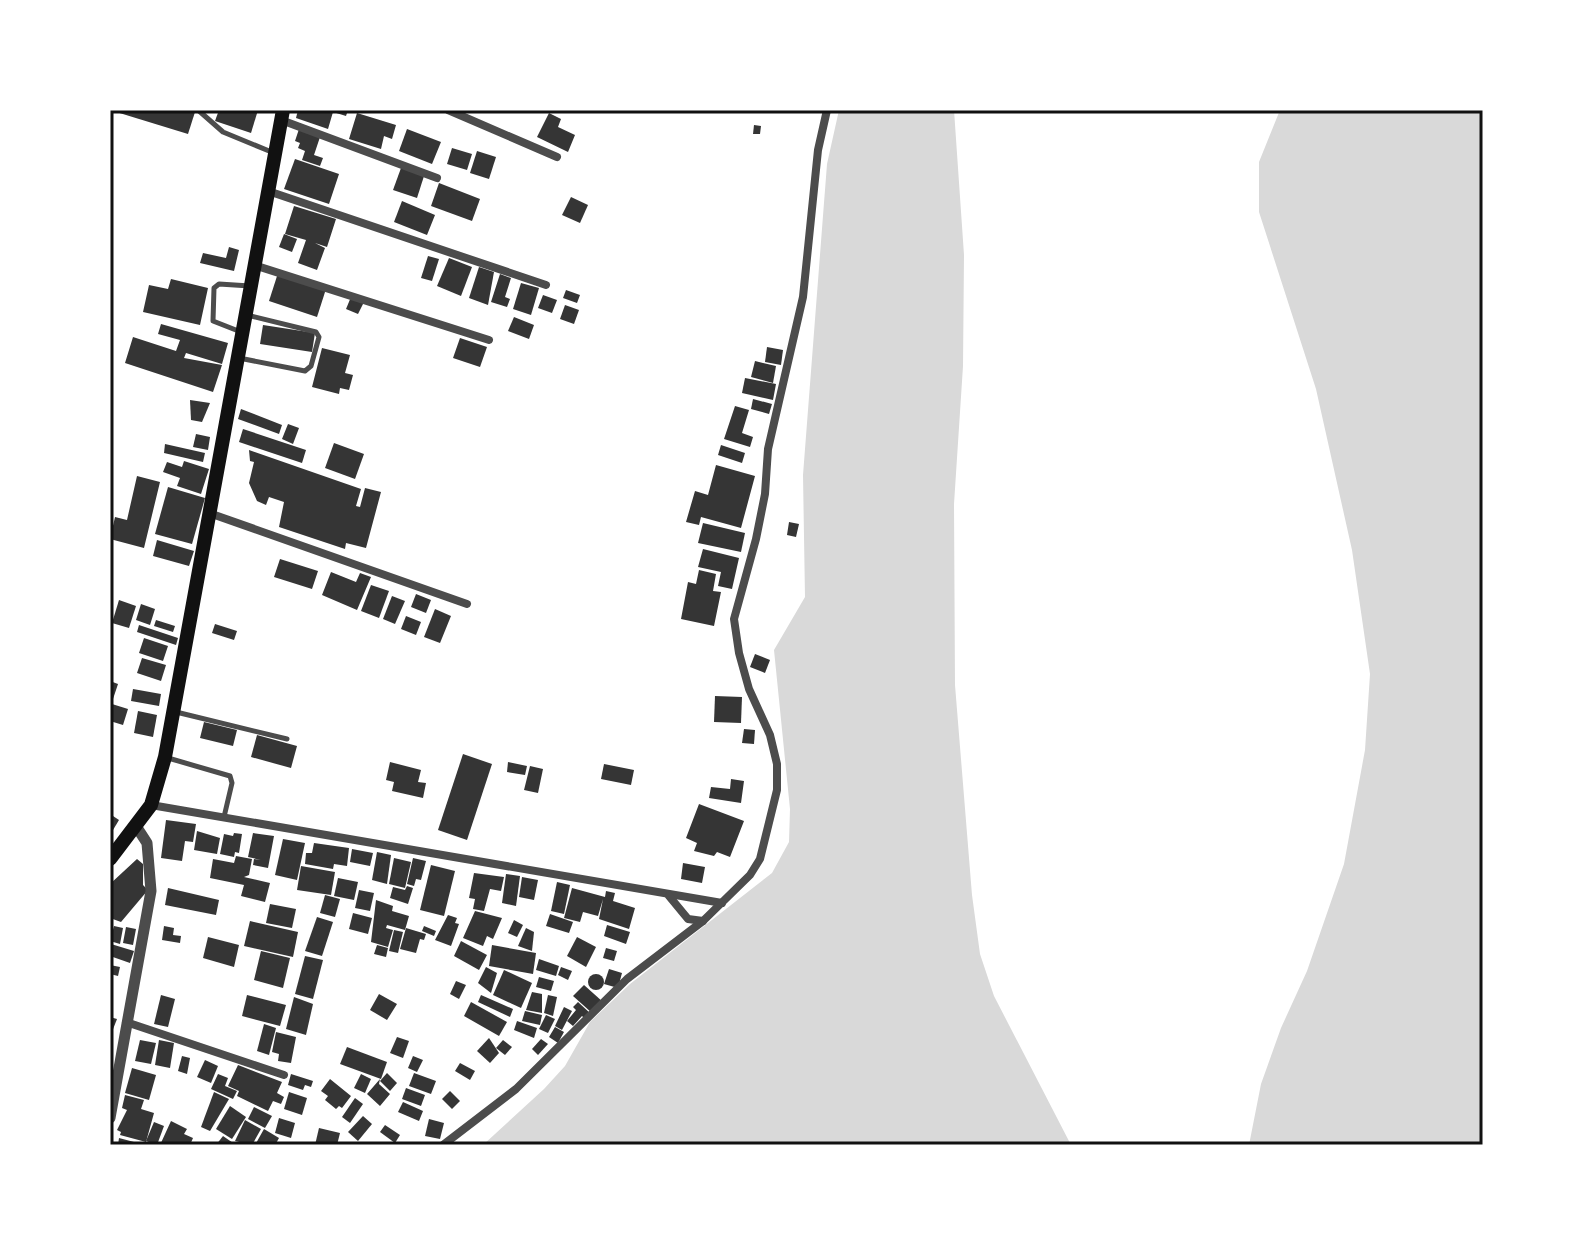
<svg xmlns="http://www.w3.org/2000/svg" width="1593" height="1255" font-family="Merriweather,serif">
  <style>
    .water { fill: #d9d9d9 }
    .building { fill: #353535 }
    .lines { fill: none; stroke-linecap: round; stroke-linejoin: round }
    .service { stroke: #4c4c4c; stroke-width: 5 }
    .minor { stroke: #4c4c4c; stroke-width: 8 }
    .tertiary { stroke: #4c4c4c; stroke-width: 11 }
    .primary { stroke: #111; stroke-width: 14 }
    .neatline { fill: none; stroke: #111; stroke-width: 3 }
  </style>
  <rect width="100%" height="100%" fill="#fff"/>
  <!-- water -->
  <g class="water">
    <path d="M839 110H954L964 255 963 366 954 504 955 685 972 895 980 954 994 996 1071 1145H483L544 1089 565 1066 590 1022 630 984 772 873 789 842 790 809 774 650 805 597 803 475 827 164Z"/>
    <path d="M1280 110H1483V1145H1249L1261 1084 1281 1028 1307 971 1344 864 1365 750 1370 674 1352 550 1316 389 1259 212V162Z"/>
  </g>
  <!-- building -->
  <g class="building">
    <path d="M188 110 195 112 188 134 113 111Z"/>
    <path d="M219 110H258L251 133 215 121Z"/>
    <path d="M298 110H348L346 116 333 112 328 129 296 118Z"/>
    <path d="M357 113 396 125 392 139 384 136 381 149 349 139Z"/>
    <path d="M549 113 561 119 558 127 575 135 568 152 537 137Z"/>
    <path d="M754 125 761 126 760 134H753Z"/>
    <path d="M299 129 320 137 314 155 323 158 320 166 302 160 305 151 298 148 300 143 295 141Z"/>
    <path d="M407 129 441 142 432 164 399 151Z"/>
    <path d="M452 148 472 154 467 170 447 164Z"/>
    <path d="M477 151 496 157 489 179 470 173Z"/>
    <path d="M295 159 339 174 329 204 284 189Z"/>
    <path d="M401 168 424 176 417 198 393 190Z"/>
    <path d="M439 183 480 199 472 221 431 206Z"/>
    <path d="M571 197 588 205 580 223 562 215Z"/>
    <path d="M402 201 435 215 427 235 394 222Z"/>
    <path d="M294 206 336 219 327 247 315 243 325 248 317 270 298 263 306 240 285 234Z"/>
    <path d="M284 234 297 239 292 252 279 247Z"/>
    <path d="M229 247 239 250 234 271 200 263 203 253 226 258Z"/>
    <path d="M428 256 439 259 432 281 421 278Z"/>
    <path d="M449 258 472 267 461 296 437 286Z"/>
    <path d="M479 267 494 272 488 305 469 298Z"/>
    <path d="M278 273 326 289 317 317 269 301Z"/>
    <path d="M500 274 511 278 505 297 510 299 507 307 491 302Z"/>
    <path d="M171 279 208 288 200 325 143 312 149 285 168 289Z"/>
    <path d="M521 283 539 288 531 315 513 309Z"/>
    <path d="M566 290 580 295 577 303 563 298Z"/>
    <path d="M543 295 557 300 552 313 538 308Z"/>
    <path d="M351 297 364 302 358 314 346 309Z"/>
    <path d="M565 305 579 310 574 324 560 319Z"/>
    <path d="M514 317 534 325 529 339 508 331Z"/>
    <path d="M161 324 228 343 222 364 186 353 184 358 222 365 213 392 125 363 133 337 176 351 180 340 158 334Z"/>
    <path d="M263 325 315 333 312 352 260 344Z"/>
    <path d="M460 338 487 347 480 367 453 358Z"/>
    <path d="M767 347 783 350 781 365 765 362Z"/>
    <path d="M322 348 350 355 345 373 353 375 349 390 340 388 339 394 312 387Z"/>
    <path d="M755 361 776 366 773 383 751 377Z"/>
    <path d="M745 378 776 384 773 400 742 393Z"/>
    <path d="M753 399 772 404 769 414 751 409Z"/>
    <path d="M190 400 210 403 202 422 191 420Z"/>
    <path d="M735 406 749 410 742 433 753 437 750 447 724 439Z"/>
    <path d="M241 409 282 425 279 434 238 419Z"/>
    <path d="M288 424 299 428 293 444 282 439Z"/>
    <path d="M243 429 306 450 302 463 239 442Z"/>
    <path d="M196 434 210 437 208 450 193 447Z"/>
    <path d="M334 443 364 454 355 479 325 468Z"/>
    <path d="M165 444 205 453 203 462 164 453Z"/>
    <path d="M721 445 745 453 742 463 718 455Z"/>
    <path d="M249 450 361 489 356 506 360 507 365 488 381 492 366 548 346 543 345 549 279 527 284 502 269 497 266 505 257 501 249 483 254 462 250 461Z"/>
    <path d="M184 461 209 469 201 494 177 486 180 478 163 472 167 462 182 467Z"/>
    <path d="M716 465 755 476 741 528 701 517 699 525 686 522 695 491 708 495Z"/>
    <path d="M137 476 160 482 144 548 110 539 115 517 127 520Z"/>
    <path d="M168 487 205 498 192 544 155 534Z"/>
    <path d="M789 522 799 524 796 537 787 535Z"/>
    <path d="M703 523 745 533 741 552 698 543Z"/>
    <path d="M157 540 194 551 189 566 153 556Z"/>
    <path d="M703 549 739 558 732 589 718 586 721 572 698 567Z"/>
    <path d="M280 559 318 571 312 589 274 577Z"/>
    <path d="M699 570 716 574 713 591 721 592 714 626 681 619 688 582 696 584Z"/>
    <path d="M331 572 356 582 360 573 371 577 357 610 322 595Z"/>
    <path d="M371 585 389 591 379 618 361 611Z"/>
    <path d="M416 594 431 600 426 613 411 607Z"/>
    <path d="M392 596 405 601 395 624 383 619Z"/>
    <path d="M119 600 136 606 129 628 112 623Z"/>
    <path d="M141 604 155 609 150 625 136 620Z"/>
    <path d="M435 609 451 616 440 643 424 637Z"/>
    <path d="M406 616 421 622 416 635 401 629Z"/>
    <path d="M156 620 175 626 173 632 154 626Z"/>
    <path d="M215 624 237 631 234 640 212 633Z"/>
    <path d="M139 625 178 638 176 645 137 632Z"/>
    <path d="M144 638 168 646 163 661 139 653Z"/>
    <path d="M755 654 770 660 765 673 750 667Z"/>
    <path d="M142 658 166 665 161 681 137 673Z"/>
    <path d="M110 681 118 684 113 699 110 698Z"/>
    <path d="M133 689 161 694 159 706 131 701Z"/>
    <path d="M715 696 742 697 741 723 714 722Z"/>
    <path d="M112 704 128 709 123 725 110 721Z"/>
    <path d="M138 711 157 715 153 737 134 733Z"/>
    <path d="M204 722 237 730 233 746 200 738Z"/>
    <path d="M744 729 755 730 754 744 742 743Z"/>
    <path d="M257 735 297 746 291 768 251 757Z"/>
    <path d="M463 754 492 764 467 840 438 830Z"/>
    <path d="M390 762 421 770 418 782 426 783 423 798 392 791 394 782 386 780Z"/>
    <path d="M508 762 527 766 525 775 507 772Z"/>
    <path d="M604 764 634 770 631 785 601 779Z"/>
    <path d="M530 766 543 769 538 793 524 790Z"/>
    <path d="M731 779 744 781 741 803 709 798 711 787 730 789Z"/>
    <path d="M699 804 744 821 730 857 717 852 714 856 694 851 697 843 686 838Z"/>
    <path d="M110 814 119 820 110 835Z"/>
    <path d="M166 820 196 824 193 842 185 841 182 861 161 858Z"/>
    <path d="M197 831 220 838 217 854 194 850Z"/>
    <path d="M234 833 242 834 239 853 235 852 234 857 220 854 224 834 233 836Z"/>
    <path d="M253 833 274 836 268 868 253 865 254 859 261 860 248 857Z"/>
    <path d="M283 839 305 843 297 880 275 875Z"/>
    <path d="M314 843 349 848 347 866 334 864 333 869 305 864 306 853H312Z"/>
    <path d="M352 849 373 853 370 866 350 862Z"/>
    <path d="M377 852 391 855 387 884 372 880Z"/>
    <path d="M236 856 252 859 249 875 244 877 270 883 265 902 241 896 244 885 210 878 213 859 234 863Z"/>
    <path d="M394 858 411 862 405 888 389 884Z"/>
    <path d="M413 858 426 861 421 880 416 879 414 886 407 884Z"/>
    <path d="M137 859 143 864V885L148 890 121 922 110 918V884Z"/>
    <path d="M683 863 705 867 702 883 681 879Z"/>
    <path d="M431 865 455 871 444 916 420 910Z"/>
    <path d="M301 866 335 872 331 895 297 890Z"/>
    <path d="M474 873 504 877 501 891 490 889 484 911 473 909 475 899 469 898Z"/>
    <path d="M506 874 520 876 516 906 502 903Z"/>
    <path d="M522 877 538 880 534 900 519 897Z"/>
    <path d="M338 878 358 882 354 900 334 896Z"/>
    <path d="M557 882 570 885 564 914 551 911Z"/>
    <path d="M407 886 413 888 408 904 390 898 393 887 405 890Z"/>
    <path d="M168 888 219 900 216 915 165 905Z"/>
    <path d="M572 888 605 897 606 891 615 893 613 901 635 908 629 929 599 919 603 899 598 916 583 912 580 922 564 918Z"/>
    <path d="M359 890 374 893 370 911 355 908Z"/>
    <path d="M325 895 340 899 335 917 320 913Z"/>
    <path d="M376 900 393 906 392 911 409 916 405 930 387 925 386 928 393 930 388 947 371 942Z"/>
    <path d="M270 904 296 909 292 928 266 923Z"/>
    <path d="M475 911 502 918 493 939 487 936 483 946 463 938Z"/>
    <path d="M353 913 372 918 368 934 349 929Z"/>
    <path d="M550 914 573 922 569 933 546 926Z"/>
    <path d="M448 915 457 918 455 923 459 924 451 946 435 940Z"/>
    <path d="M317 917 333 922 322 956 305 951Z"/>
    <path d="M514 920 523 925 517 937 508 933Z"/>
    <path d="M250 921 298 932 293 957 244 946Z"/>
    <path d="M607 925 630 932 626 944 604 936Z"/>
    <path d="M114 926 123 928 120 944 110 941Z"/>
    <path d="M164 926 174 928 173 935 181 936 180 943 162 940Z"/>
    <path d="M424 926 436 931 434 936 422 931Z"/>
    <path d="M126 927 136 929 133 945 123 943Z"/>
    <path d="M406 928 426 934 424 940 420 939 416 953 400 949Z"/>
    <path d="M526 928 534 932 532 951 518 946Z"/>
    <path d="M394 930 403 932 398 953 389 951Z"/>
    <path d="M208 937 239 945 234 967 203 958Z"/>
    <path d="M577 937 596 947 586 967 567 956Z"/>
    <path d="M461 941 487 955 479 970 454 956Z"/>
    <path d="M111 944 134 951 130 963 110 956Z"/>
    <path d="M377 945 388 948 386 957 374 954Z"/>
    <path d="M492 945 536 953 533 974 489 966Z"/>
    <path d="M606 948 617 951 614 961 603 958Z"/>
    <path d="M261 951 290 958 283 988 254 980Z"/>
    <path d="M305 956 323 960 313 999 295 994Z"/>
    <path d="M539 959 559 966 556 976 536 970Z"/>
    <path d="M110 965 120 967 118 976 110 974Z"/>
    <path d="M486 967 497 973 491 993 478 983Z"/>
    <path d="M561 967 572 971 568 980 558 975Z"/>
    <path d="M609 969 622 973 618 988 604 984Z"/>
    <path d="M504 970 532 983 521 1008 493 995Z"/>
    <circle cx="596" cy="982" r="8"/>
    <path d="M539 977 554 981 551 991 536 987Z"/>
    <path d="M456 981 466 985 459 999 450 994Z"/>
    <path d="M584 985 603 1002 592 1013 573 996Z"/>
    <path d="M532 992 542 994V1013L526 1010Z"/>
    <path d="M379 994 397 1004 387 1020 370 1010Z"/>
    <path d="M161 995 175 999 168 1027 154 1024Z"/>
    <path d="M247 995 286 1005 280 1026 242 1016Z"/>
    <path d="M481 995 513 1009 510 1017 478 1002Z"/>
    <path d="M548 995 557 997 553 1016 544 1013Z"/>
    <path d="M294 997 313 1004 306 1035 286 1029Z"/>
    <path d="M471 1002 507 1022 499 1036 464 1016Z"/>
    <path d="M578 1002 591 1014 586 1020 582 1016 573 1026 567 1021 576 1010 573 1007Z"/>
    <path d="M564 1007 572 1011 562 1030 555 1026Z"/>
    <path d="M525 1011 542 1015 540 1025 522 1021Z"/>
    <path d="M546 1015 555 1019 548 1033 539 1029Z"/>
    <path d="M110 1017 117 1019 110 1037Z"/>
    <path d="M517 1021 537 1028 534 1038 514 1030Z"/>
    <path d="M264 1024 276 1028 269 1055 257 1051Z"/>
    <path d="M555 1027 564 1032 558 1043 549 1037Z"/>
    <path d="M276 1032 296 1037 291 1063 278 1061 279 1054 272 1052Z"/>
    <path d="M397 1037 409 1041 403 1058 390 1053Z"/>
    <path d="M489 1038 499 1053 490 1063 477 1051Z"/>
    <path d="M541 1039 548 1044 538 1055 532 1049Z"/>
    <path d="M140 1040 156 1043 151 1064 135 1061Z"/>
    <path d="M159 1040 174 1043 170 1068 155 1065Z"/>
    <path d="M503 1040 512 1047 505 1055 496 1048Z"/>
    <path d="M347 1047 387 1062 381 1079 340 1064Z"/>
    <path d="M182 1056 190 1058 187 1074 178 1071Z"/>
    <path d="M413 1056 423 1060 417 1072 408 1068Z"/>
    <path d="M205 1060 218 1066 211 1083 197 1077Z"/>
    <path d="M460 1063 475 1071 470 1080 455 1071Z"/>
    <path d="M238 1065 282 1082 277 1093 284 1097 281 1104 273 1101 268 1111 237 1096 239 1091 228 1086Z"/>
    <path d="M132 1068 156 1075 149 1100 125 1093Z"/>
    <path d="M387 1073 397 1083 390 1091 380 1081Z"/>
    <path d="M414 1073 436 1081 431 1094 409 1086Z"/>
    <path d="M218 1074 228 1078 225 1086 237 1091 233 1099 211 1089Z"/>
    <path d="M291 1074 313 1081 311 1087 305 1085 303 1090 288 1085Z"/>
    <path d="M361 1074 371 1079 365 1093 354 1088Z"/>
    <path d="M330 1079 351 1096 342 1108 339 1106 336 1109 325 1100 328 1096 321 1091Z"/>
    <path d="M380 1079 379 1084 390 1094 380 1106 367 1094Z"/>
    <path d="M406 1088 425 1095 421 1106 402 1099Z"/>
    <path d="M450 1091 460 1101 452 1109 442 1099Z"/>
    <path d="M214 1092 229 1099 210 1131 201 1127Z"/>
    <path d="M289 1092 307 1098 302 1115 284 1109Z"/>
    <path d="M125 1095 144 1100 141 1109 154 1113 146 1142 120 1135 121 1132 117 1130 127 1110 122 1108Z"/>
    <path d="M355 1098 363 1104 350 1123 342 1117Z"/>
    <path d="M403 1102 423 1111 419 1121 398 1112Z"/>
    <path d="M230 1106 246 1117 232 1139 216 1129Z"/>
    <path d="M254 1107 272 1116 265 1128 248 1119Z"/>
    <path d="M363 1116 372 1124 358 1141 348 1132Z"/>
    <path d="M279 1118 295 1123 291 1138 275 1133Z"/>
    <path d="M429 1119 444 1123 440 1139 425 1136Z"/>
    <path d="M245 1120 261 1129 252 1145 235 1141Z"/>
    <path d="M171 1121 187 1129 184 1134 193 1138 190 1145H160Z"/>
    <path d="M154 1122 164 1126 157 1145 146 1141Z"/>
    <path d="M385 1125 400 1135 395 1143 380 1132Z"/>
    <path d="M319 1128 340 1133 337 1145H315Z"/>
    <path d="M264 1129 279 1138 275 1145H255Z"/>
    <path d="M223 1136 236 1145H216Z"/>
    <path d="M119 1138 134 1142 133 1145H118Z"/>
  </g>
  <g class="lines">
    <!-- service -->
    <g class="service">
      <path d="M198 110 223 132 274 153"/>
      <path d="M241 332 213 321 214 288 219 284 250 286"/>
      <path d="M239 358 305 371 311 366 319 337 316 332 247 315"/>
      <path d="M176 712 287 739"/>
      <path d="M168 758 230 776 232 783 224 817"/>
    </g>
    <!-- minor -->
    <g class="minor">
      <path d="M448 110 557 157"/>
      <path d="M281 120 437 178"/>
      <path d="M268 191 546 285"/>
      <path d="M254 265 489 340"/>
      <path d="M209 513 467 604"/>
      <path d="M151 805 722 903"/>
      <path d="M669 896 688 919 703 921"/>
      <path d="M126 1022 284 1075"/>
      <path d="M443 1145 516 1089 627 979 703 921 750 875 760 859 777 790V764L770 735 749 689 739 653 734 619 756 539 765 494 768 449 803 297 818 150 827 110"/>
    </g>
    <!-- tertiary -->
    <path class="tertiary" d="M110 1118 151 891 147 843 136 826"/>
    <!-- primary -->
    <path class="primary" d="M110 859 151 805 165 757 283 110"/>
  </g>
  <!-- border -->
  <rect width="1593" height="1255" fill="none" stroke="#ffffff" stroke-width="224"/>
  <rect x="112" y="112" width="1369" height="1031" class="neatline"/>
</svg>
